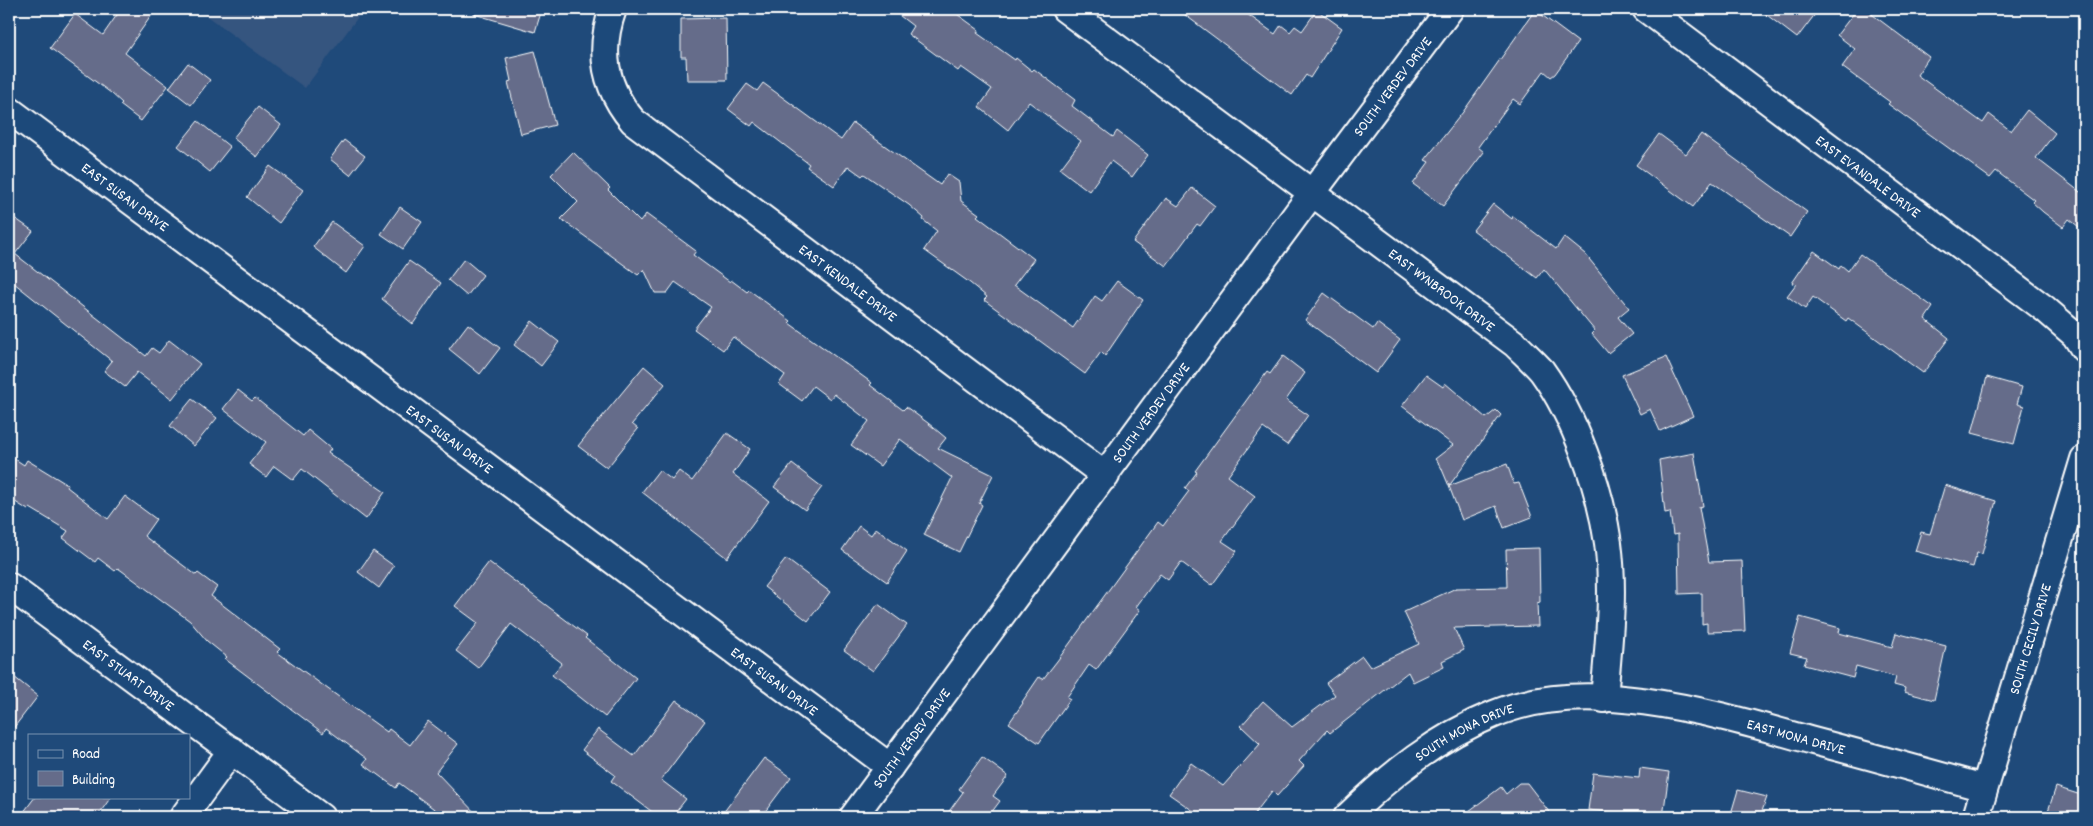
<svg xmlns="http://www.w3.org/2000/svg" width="2093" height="826" font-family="Dekko,sans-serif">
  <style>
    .built { fill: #34547f }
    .building { fill: #656c8a; stroke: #fff }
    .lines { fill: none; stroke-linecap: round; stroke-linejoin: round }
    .street-casing { stroke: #fff; stroke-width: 30 }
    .street { stroke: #1f4a7a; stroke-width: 26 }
    .labels { text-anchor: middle; stroke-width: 4.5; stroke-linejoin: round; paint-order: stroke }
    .street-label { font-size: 15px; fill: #fff; stroke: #1f4a7a }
  </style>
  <rect width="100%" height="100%" fill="#1f4a7a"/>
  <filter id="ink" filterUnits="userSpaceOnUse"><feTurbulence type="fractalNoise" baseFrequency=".02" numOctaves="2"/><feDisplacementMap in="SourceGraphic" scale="10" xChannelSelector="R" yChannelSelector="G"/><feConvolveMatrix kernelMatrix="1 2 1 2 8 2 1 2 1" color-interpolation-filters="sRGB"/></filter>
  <g filter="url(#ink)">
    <!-- built -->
    <path class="built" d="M197 9H364L305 88Z"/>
    <!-- building -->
    <g class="building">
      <path d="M121 9H156L125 53 168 86 141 121 120 105 122 103 111 93 50 48 75 14 103 35Z"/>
      <path d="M474 9H542L535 32 474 14Z"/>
      <path d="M891 9H950L979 30 977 33 1015 60 1016 58 1032 71 1034 69 1075 100 1072 106 1113 137 1117 131 1148 155 1132 177 1111 161 1089 191 1060 169 1081 141 1029 102 1008 130 979 107 992 89 961 67 958 71 908 34 913 26Z"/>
      <path d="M1177 9H1240L1275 34 1281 25 1290 32 1295 26 1302 31 1317 10 1342 28 1310 78 1306 75 1292 95Z"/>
      <path d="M1759 9H1819L1797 38Z"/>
      <path d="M1857 9H1865L1929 57 1917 75 1983 123 1989 114 2011 131 2027 110 2055 133 2036 158 2084 195V231L2069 219 2063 227 2043 212 2032 202 2034 200 1996 171 1990 178 1888 104 1890 102 1842 67 1855 49 1837 35Z"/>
      <path d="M1535 10 1578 42 1555 74 1551 77 1544 71 1520 104 1513 99 1478 147 1484 152 1443 206 1413 184 1429 162 1425 160 1463 112Z"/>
      <path d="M726 18 727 80H687L686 57H681V19Z"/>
      <path d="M535 51 555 125 521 134 508 82 511 81 506 58Z"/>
      <path d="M188 63 210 80 191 105 169 88Z"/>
      <path d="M763 83 841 140 853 123 940 185 947 174 959 182 961 201 979 214 977 216 1034 259 1014 285 1073 328 1095 296 1102 301 1117 281 1143 300 1105 356 1101 352 1085 374 984 300 987 297 970 283 924 250 937 231 923 220 924 218 909 205 864 174 862 176 848 166 834 186 807 167 809 164 754 122 751 126 728 109 747 84 757 91Z"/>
      <path d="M258 107 281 125 257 157 233 138Z"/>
      <path d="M198 121 230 147 210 172 178 146Z"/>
      <path d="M1659 134 1686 154 1701 134 1807 212 1790 237 1712 182 1693 207 1636 165Z"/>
      <path d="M344 140 365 156 350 175 330 159Z"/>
      <path d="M573 152 610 188 608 190 640 222 646 214 696 251 693 255 730 282 731 280 747 292 749 290 791 321 789 323 872 383 870 385 903 410 906 407 928 423 946 438 938 448 993 475 979 503 982 505 959 552 924 535 952 478 900 439 880 466 851 445 869 421 834 394 830 399 813 386 802 401 779 384 785 375 733 337 723 350 694 329 711 307 675 282 667 293H655L644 269 638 275 561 219 578 202 551 175Z"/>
      <path d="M270 166 303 190 279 223 247 197Z"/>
      <path d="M1192 188 1215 206 1200 226 1197 224 1166 266 1133 242 1166 198 1178 206Z"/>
      <path d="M1493 204 1512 219 1513 216 1556 249 1564 237 1585 254 1629 308 1618 317 1632 334 1608 353 1592 334 1595 331 1544 269 1537 278 1473 230Z"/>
      <path d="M400 207 422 222 403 249 381 234Z"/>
      <path d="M9 214 33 231 15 254 146 356 152 348 159 353 169 340 200 364 172 399 137 372 125 387 104 371 112 361 9 279Z"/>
      <path d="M332 222 365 246 346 273 313 247Z"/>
      <path d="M1814 251 1839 269 1841 265 1848 271 1860 254 1933 307 1925 319 1949 338 1923 373 1848 318 1846 321 1813 297 1805 309 1787 296 1796 284 1792 283Z"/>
      <path d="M464 259 483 275 467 296 448 280Z"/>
      <path d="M409 261 441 283 413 324 382 299Z"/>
      <path d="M1324 293 1373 329 1377 323 1400 340 1376 373 1305 320Z"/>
      <path d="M532 321 559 342 541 366 514 345Z"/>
      <path d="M468 324 500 348 480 374 449 349Z"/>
      <path d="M1283 356 1305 373 1286 400 1308 415 1287 445 1263 428 1228 476 1255 496 1222 541 1237 551 1212 585 1181 562 1168 580 1160 574 1136 607 1140 610 1096 670 1089 665 1067 697 1070 699 1039 743 1009 723 1023 703 1022 702 1039 677 1043 679 1057 661 1158 522 1163 526 1189 491 1185 488 1197 472 1195 471 1267 372 1270 374Z"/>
      <path d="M1666 357 1693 416 1660 431 1650 409 1640 414 1622 375Z"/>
      <path d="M644 366 665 384 632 424 638 429 607 468 578 446Z"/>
      <path d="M1426 375 1443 387 1445 383 1486 418 1496 410 1501 415 1449 486 1441 467 1435 459 1453 445 1402 406Z"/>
      <path d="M1987 377 2022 387 2017 404 2024 406 2014 444 1972 433Z"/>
      <path d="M238 390 252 401 255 398 303 436 308 430 331 449 328 453 385 492 366 519 302 469 293 480 274 466 266 477 249 464 266 442 223 409Z"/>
      <path d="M192 399 217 418 194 446 170 426Z"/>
      <path d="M727 433 750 449 733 474 769 501 727 558 642 492 659 470 672 480 679 471 692 481Z"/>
      <path d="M1694 453 1703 506 1699 507 1709 562 1742 561 1745 631 1707 632V623L1702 624V593L1679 594 1678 534 1673 535 1670 512 1665 513 1659 460Z"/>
      <path d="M9 455 24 465 27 460 68 485 67 487 108 519 125 496 156 519 144 536 196 575 198 573 217 587 211 596 280 649 277 652 387 732 389 729 410 745 428 721 458 744 436 772 479 817H445L399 783 396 788 363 764 367 759 326 728 323 733 225 659 227 657 207 641 190 621 118 568 115 571 98 558 95 562 63 538 68 531 30 508 28 510 9 498Z"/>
      <path d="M792 464 822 487 805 510 774 487Z"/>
      <path d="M1507 464 1514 484 1519 483 1532 517 1504 528 1496 506 1462 520 1449 486Z"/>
      <path d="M1945 485 1996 501 1982 554 1977 553 1973 567 1915 551 1921 532 1930 534Z"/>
      <path d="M859 526 871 535 876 528 907 551 887 582 842 550Z"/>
      <path d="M1539 548 1540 602 1537 603 1538 626 1454 628 1464 650 1442 661 1444 667 1413 682 1408 672 1330 733 1327 730 1299 761 1304 766 1277 796 1272 791 1252 817H1202L1169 794 1191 763 1223 786 1260 744 1241 726 1263 701 1292 727 1335 695 1326 683 1362 656 1370 667 1419 644 1404 612 1456 588 1507 587 1506 549Z"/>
      <path d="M373 551 394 566 379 588 358 572Z"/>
      <path d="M786 559 830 592 808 621 764 587Z"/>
      <path d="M489 562 587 636 585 638 636 678 605 717 552 675 562 663 511 624 478 668 456 651 478 623 455 606Z"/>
      <path d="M878 604 907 625 873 671 844 650Z"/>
      <path d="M1800 617 1840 628 1839 633 1892 647 1896 633 1946 646 1934 700 1904 692 1905 688 1894 685 1896 677 1856 666 1853 678 1804 665 1807 657 1790 653Z"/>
      <path d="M9 673 38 696 9 734Z"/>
      <path d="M676 700 705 721 661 780 686 799 672 817H659L611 781 615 775 582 750 598 729 634 756Z"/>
      <path d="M982 757 1008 776 993 796 1000 801 988 817H945L963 792 959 789Z"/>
      <path d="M764 758 791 777 761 817H720Z"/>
      <path d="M1640 768 1669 772 1663 817 1588 810 1593 773 1639 778Z"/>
      <path d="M1519 783H1527L1553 817H1461L1501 787 1506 794Z"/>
      <path d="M2056 787 2084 796V817H2046Z"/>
      <path d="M1738 790 1767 797 1760 817H1730Z"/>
      <path d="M35 797H111L97 817H20Z"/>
    </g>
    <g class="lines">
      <!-- street casing -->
      <g class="street-casing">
        <g id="street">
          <path id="s1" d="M613 9C598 51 604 87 633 121L1106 476"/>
          <path id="s2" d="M1065 9 1515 344C1524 353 1534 362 1542 371 1575 417 1600 487 1608 543 1615 594 1608 648 1604 699"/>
          <path id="s3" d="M1646 9 2045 309 2075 335 2084 349"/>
          <path id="s4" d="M9 110 890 767"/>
          <path id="s5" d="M9 586 321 817"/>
          <path d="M183 817 232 750"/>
          <path id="s6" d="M853 817 1312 193 1450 9"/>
          <path id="s7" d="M1347 817C1390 775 1437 737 1494 714 1588 674 1720 715 1813 741 1870 756 1927 772 1984 788"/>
          <path id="s8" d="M1976 817 2084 459"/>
        </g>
      </g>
      <!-- street -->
      <use href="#street" class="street"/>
    </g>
  </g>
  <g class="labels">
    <!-- street labels -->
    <g class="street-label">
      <text dy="5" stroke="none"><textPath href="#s6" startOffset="908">SOUTH VERDEV DRIVE</textPath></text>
      <text dy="5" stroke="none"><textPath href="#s3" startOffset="278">EAST EVANDALE DRIVE</textPath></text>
      <text dy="5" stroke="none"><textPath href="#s4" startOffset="145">EAST SUSAN DRIVE</textPath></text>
      <text dy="5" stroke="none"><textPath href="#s1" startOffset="389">EAST KENDALE DRIVE</textPath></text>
      <text dy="5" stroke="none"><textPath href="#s2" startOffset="470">EAST WYNBROOK DRIVE</textPath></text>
      <text dy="5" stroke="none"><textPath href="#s6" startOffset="502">SOUTH VERDEV DRIVE</textPath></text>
      <text dy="5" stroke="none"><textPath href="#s4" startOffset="550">EAST SUSAN DRIVE</textPath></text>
      <text dy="5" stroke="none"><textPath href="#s8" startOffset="186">SOUTH CECILY DRIVE</textPath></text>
      <text dy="5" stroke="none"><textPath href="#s5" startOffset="149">EAST STUART DRIVE</textPath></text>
      <text dy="5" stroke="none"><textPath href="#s4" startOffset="955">EAST SUSAN DRIVE</textPath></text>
      <text dy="5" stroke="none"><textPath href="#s7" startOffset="146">SOUTH MONA DRIVE</textPath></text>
      <text dy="5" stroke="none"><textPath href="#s7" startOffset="489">EAST MONA DRIVE</textPath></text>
      <text dy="5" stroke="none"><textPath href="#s6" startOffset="98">SOUTH VERDEV DRIVE</textPath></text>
    </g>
  </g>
  <!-- margin -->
  <rect width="2093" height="826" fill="none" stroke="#1f4a7a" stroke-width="30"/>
  <rect x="15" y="15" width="2063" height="796" fill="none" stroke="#fff" stroke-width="2" filter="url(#ink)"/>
  <!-- legend -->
  <rect x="28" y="734" width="162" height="65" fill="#1f4a7a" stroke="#7992af"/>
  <rect x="38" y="750" width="25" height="8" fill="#1f4a7a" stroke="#7992af"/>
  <text x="72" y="758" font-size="15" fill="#ffffff">Road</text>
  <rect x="38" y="771" width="25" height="15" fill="#656c8a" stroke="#7992af"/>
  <text x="72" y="784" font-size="15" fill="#ffffff">Building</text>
</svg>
